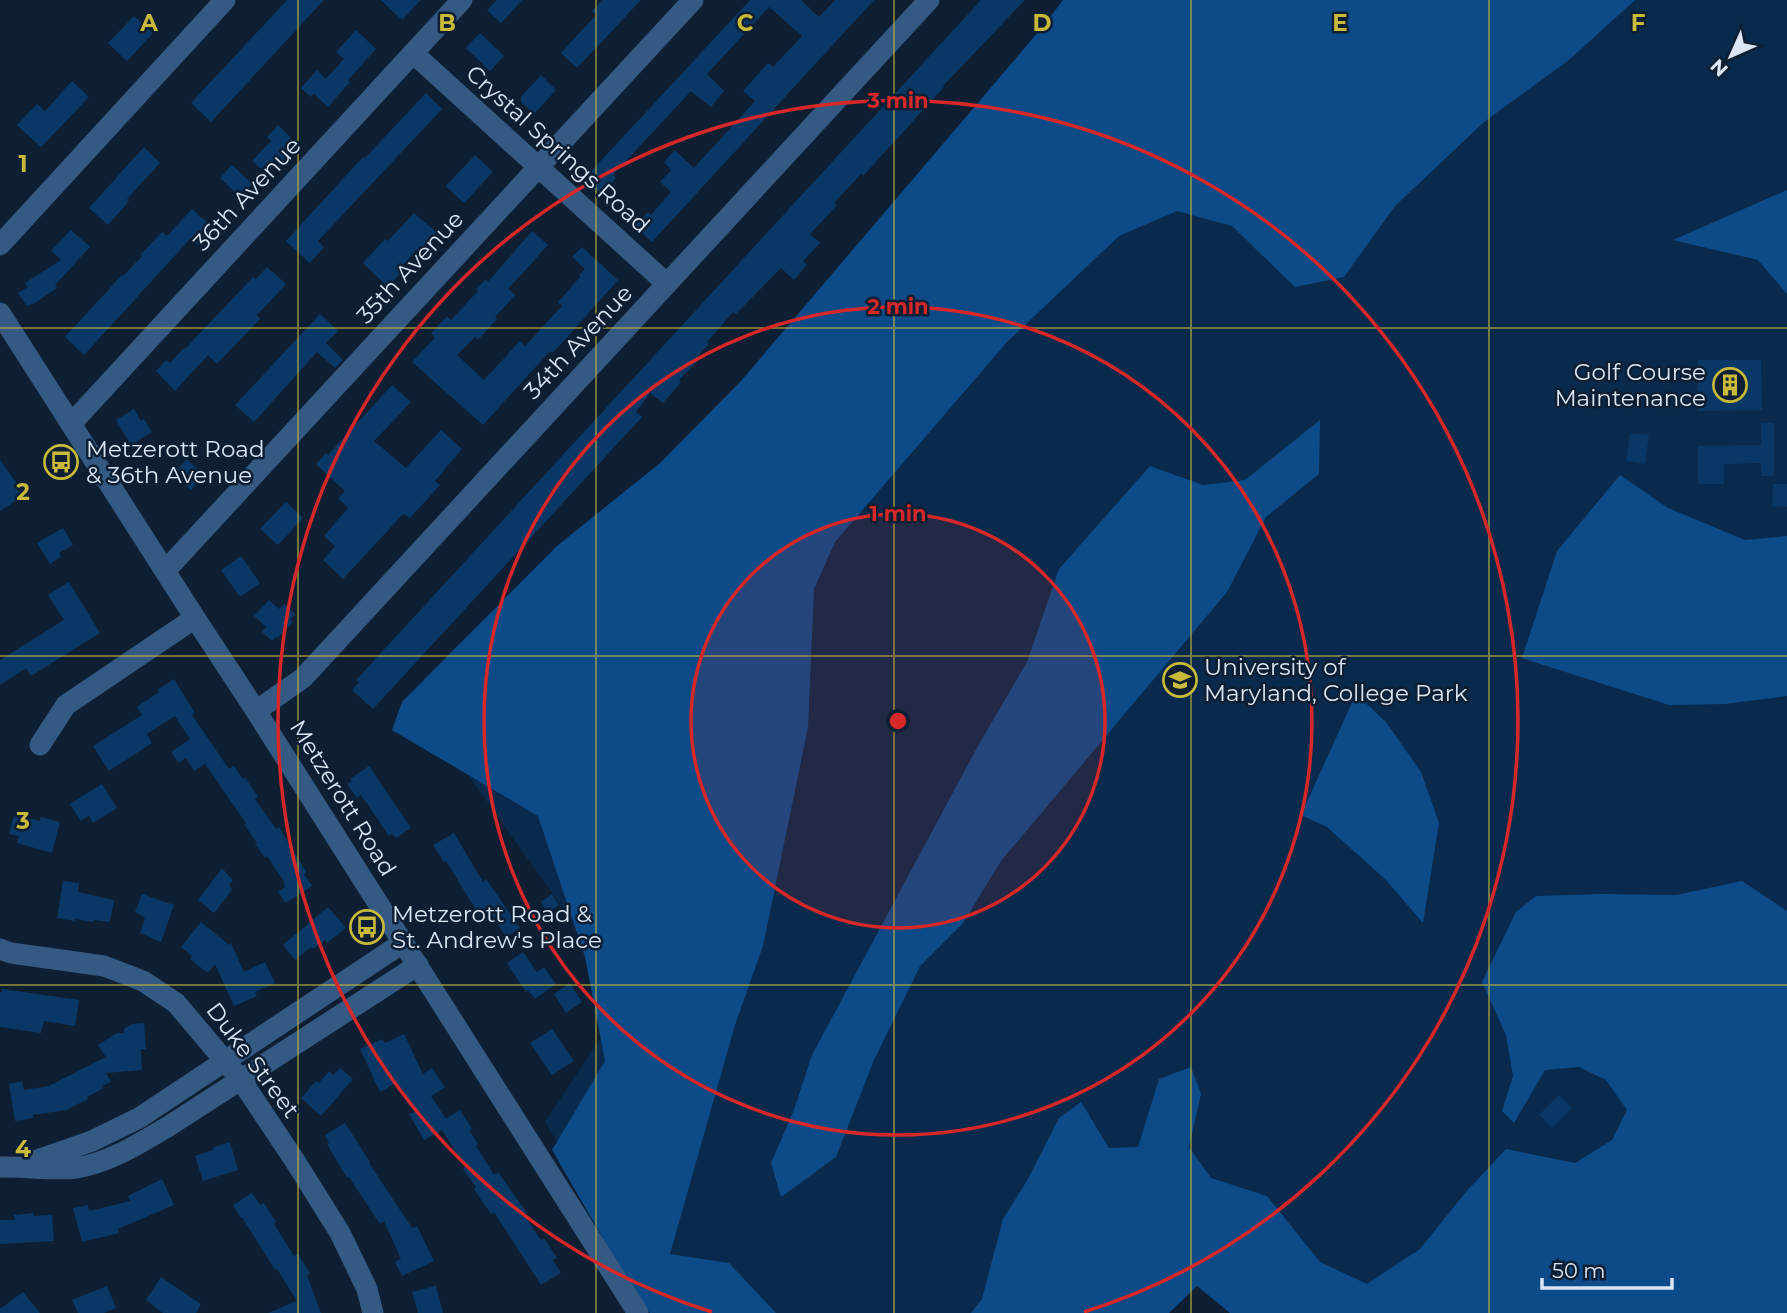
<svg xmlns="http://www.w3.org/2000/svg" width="1787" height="1313" font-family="Montserrat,sans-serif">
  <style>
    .green { fill: #092a4c }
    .forest { fill: #0c4b88 }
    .building { fill: #093866 }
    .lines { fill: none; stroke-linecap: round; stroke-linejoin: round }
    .minor { stroke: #345982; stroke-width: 21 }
    .grid { fill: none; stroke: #c9ba3a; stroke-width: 2; stroke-opacity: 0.55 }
    .ring { fill: none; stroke: #d62828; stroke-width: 3.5 }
    .labels { text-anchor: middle; stroke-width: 5; stroke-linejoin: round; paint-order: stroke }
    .street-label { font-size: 23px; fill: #dbe6f4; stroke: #0e1f33 }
    .poi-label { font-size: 23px; fill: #dbe6f4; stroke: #0e1f33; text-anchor: start }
    .grid-label { font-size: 23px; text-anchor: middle; font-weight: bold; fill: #c9ba3a; stroke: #0e1f33; stroke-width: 5; stroke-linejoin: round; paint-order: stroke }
    .centre { fill: #d62828; stroke: #0e1f33; stroke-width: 3.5 }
    .ring-label { font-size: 21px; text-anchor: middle; font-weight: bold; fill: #d62828; stroke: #0e1f33; stroke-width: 5; stroke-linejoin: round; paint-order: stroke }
  </style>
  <rect width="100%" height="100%" fill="#0e1f33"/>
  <!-- green -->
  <path class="green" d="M1103 0H1787V1313H1250L1163 1242 1106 1313H663L545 1122 627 998 433 726Z"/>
  <!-- forest -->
  <g class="forest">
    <path d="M1063 0H1635L1569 60 1484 122 1395 206 1344 277 1295 287 1232 226 1177 211 1119 236 1007 342 835 542 814 589 808 727 763 946 735 1025 670 1254 729 1263 776 1313H650L633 1290 552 1150 605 1061 585 957 538 816 392 730 402 702 557 546 660 463 741 381 1045 24Z"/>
    <path d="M1787 190V294L1758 260 1673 240Z"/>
    <path d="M1320 420 1319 474 1266 517 1227 592 1001 861 963 923 920 966 874 1060 836 1157 781 1197 771 1163 794 1110 812 1055 979 744 1027 662 1059 569 1150 466 1203 485 1245 480Z"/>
    <path d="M1620 475 1668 508 1745 540 1787 536V696L1725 704 1669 705 1522 658 1557 551Z"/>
    <path d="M1356 694 1386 722 1421 772 1439 823 1423 923 1385 879 1327 827 1301 815Z"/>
    <path d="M1742 881 1787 911V1313H1230L1197 1286 1169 1313H971L982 1299 1003 1219 1028 1179 1059 1118 1081 1102 1109 1148 1138 1147 1159 1079 1191 1067 1201 1094 1189 1147 1211 1178 1267 1196 1320 1262 1367 1284 1420 1249 1465 1193 1506 1149 1575 1163 1612 1140 1627 1110 1606 1080 1579 1067 1545 1070 1514 1123 1502 1111 1513 1076 1506 1035 1482 982 1516 912 1536 896 1602 894 1676 895Z"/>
  </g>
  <!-- building -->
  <g class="building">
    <path d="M287 0H324L211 122 191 103Z"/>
    <path d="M381 0H421L402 20Z"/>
    <path d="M497 0H522L501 23 487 10Z"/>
    <path d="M602 0H641L577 68 561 53 596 15 592 11Z"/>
    <path d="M750 0H801L819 17 835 0H874L652 242 635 226 648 212 651 215 671 192 660 182 671 170 664 162 675 150 694 168 755 101 743 91 768 63 773 67 802 36 769 7 707 74 724 91 711 107 691 91 613 175 616 178 601 195 584 179Z"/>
    <path d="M981 0H1025L943 86 944 87 863 176 861 174 834 203 837 205 810 234 820 243 803 261 807 265 794 280 781 268 736 314 733 312 707 342 709 344 699 355 701 357 679 380 681 382 663 403 650 393 636 412 642 417 373 709 352 690 359 682 356 680Z"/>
    <path d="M134 16 153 33 127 61 108 43Z"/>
    <path d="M356 30 376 49 348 80 350 82 328 107 314 94 311 97 301 88 317 70 326 79 344 59 336 52Z"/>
    <path d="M480 33 504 56 490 71 466 48Z"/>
    <path d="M541 75 556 90 534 114 521 102V97Z"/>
    <path d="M72 81 89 97 41 147 17 125 37 104 45 111Z"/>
    <path d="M426 93 442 109 318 241 324 247 310 263 286 241 363 157 365 158Z"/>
    <path d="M278 125 292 139 288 142 294 149 283 161 279 157 271 167 267 163 261 169 252 161 271 141 267 137Z"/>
    <path d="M144 147 160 163 127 199 129 201 108 225 89 208Z"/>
    <path d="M475 155 493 172 464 203 446 186Z"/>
    <path d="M232 165 252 184 240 197 220 178Z"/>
    <path d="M192 209 213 228 198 245 191 238 84 355 65 337 122 275 123 276 142 256 140 255 162 232 167 236Z"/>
    <path d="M414 213 437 233 423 248 420 246 398 270 401 272 388 287 363 263 385 239 388 241Z"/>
    <path d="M71 230 90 247 55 285 57 288 32 305 31 304 27 306 18 293 28 287 25 283 61 260 51 251Z"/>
    <path d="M532 231 548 245 508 289 515 295 495 317 497 319 478 340 475 337 457 355 484 380 520 341 525 346 562 306 558 302 580 277 579 275 585 269 572 257 582 247 618 280 562 343 552 353 550 351 483 425 412 362 435 338 431 333 447 316 451 320 478 291 476 290 486 279 488 282Z"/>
    <path d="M267 267 286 284 257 315 260 319 217 364 208 355 175 391 156 371 166 360 170 363 184 348 185 349 253 277 256 279Z"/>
    <path d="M320 314 338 331 326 343 343 360 335 368 317 352 254 422 235 405Z"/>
    <path d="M1698 360H1761L1762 410 1698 411Z"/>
    <path d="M392 385 411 402 374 441 406 468 441 430 462 449 435 481 440 485 410 518 403 514 343 579 323 560 335 546 324 536 348 508 338 498 345 491 316 464 326 453 328 455Z"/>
    <path d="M134 409 141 421 144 419 152 432 131 445 116 420Z"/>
    <path d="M1761 423H1774V476H1761V463L1724 464V484H1698V446L1761 445Z"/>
    <path d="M1630 433 1649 435 1645 464 1626 461Z"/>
    <path d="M187 459 204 475 191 490 173 474Z"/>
    <path d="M0 460 25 495 0 511Z"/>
    <path d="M1773 484H1787V507L1772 506Z"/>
    <path d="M286 502 303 518 278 545 260 529Z"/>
    <path d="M63 528 73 545 59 553 61 557 50 564 37 543Z"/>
    <path d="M241 556 260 583 240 597 221 570Z"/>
    <path d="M69 582 100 633 31 676 26 668 0 685V660L64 620 48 595Z"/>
    <path d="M269 600 279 609 284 604 295 614 290 619 293 622 278 638 276 637 272 641 262 632 266 627 254 616Z"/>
    <path d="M174 679 195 713 192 715 229 769 234 766 243 779 245 777 258 797 255 799 276 829 279 827 306 872 304 874 312 886 286 903 278 892 285 887 284 884 285 883 267 856 265 858 255 844 257 843 244 824 246 823 205 764 194 771 186 758 179 763 171 752 190 739 175 716 147 734 152 743 109 771 93 746 142 715 137 707 159 692 157 690Z"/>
    <path d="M369 766 411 828 396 838 392 834 389 836 361 795 357 798 347 784 352 781 350 779Z"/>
    <path d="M102 784 117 808 93 823 89 816 81 821 70 804Z"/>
    <path d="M14 815 40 821 41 817 60 822 52 853 17 843 19 836 9 834Z"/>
    <path d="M454 833 483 882 486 879 520 928 506 937 490 912 481 918 446 861 444 862 433 845Z"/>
    <path d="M222 868 233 881 229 884 232 890 214 913 198 900Z"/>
    <path d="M63 881 79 883 78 892 114 900 110 922 94 920V922L75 919V921L57 918Z"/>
    <path d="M142 894 174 905 161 942 140 933 145 918 135 912Z"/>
    <path d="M552 894 559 905 548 913 541 902Z"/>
    <path d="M328 907 346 928 327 943 325 940 313 949 311 947 295 960 283 945Z"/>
    <path d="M201 922 229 945 231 943 244 972 265 962 275 983 255 992 257 996 234 1006 215 964 208 973 190 959 192 956 181 947Z"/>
    <path d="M523 952 537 972 544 967 556 984 535 999 528 990 526 992 507 963Z"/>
    <path d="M570 983 582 1002 566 1013 554 994Z"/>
    <path d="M2 989 79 1000 75 1026 44 1021 41 1033 0 1027V992H2Z"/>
    <path d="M144 1023 146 1049H141L142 1070 106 1073 111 1082 102 1086 104 1088 87 1097 88 1099 66 1110 33 1115V1118L15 1121 9 1084 22 1081 24 1090 49 1086 106 1057 98 1045 117 1033H124V1029L132 1024Z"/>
    <path d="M552 1029 574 1061 552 1075 530 1043Z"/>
    <path d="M404 1034 423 1074 432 1068 445 1087 431 1096 446 1119 460 1110 472 1129 470 1131 478 1144 476 1146 494 1175 498 1172 527 1213 524 1215 541 1240 544 1238 557 1258 553 1260 561 1273 541 1285 494 1212 491 1214 474 1189 476 1187 463 1169 465 1167 442 1130 424 1140 409 1114 415 1112 395 1083 380 1092 360 1049 382 1039 385 1043Z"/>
    <path d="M340 1068 353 1079 321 1116 301 1098 316 1081 319 1083 329 1071 333 1075Z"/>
    <path d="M1559 1095 1572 1108 1552 1128 1539 1115Z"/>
    <path d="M345 1123 370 1162 369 1163 412 1228 417 1226 434 1261 402 1276 395 1262 401 1259 384 1221 380 1224 349 1177 347 1178 327 1144 329 1143 325 1135Z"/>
    <path d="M230 1142 238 1170 203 1181 195 1156 213 1150 212 1148Z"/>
    <path d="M162 1179 174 1205 118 1229 119 1233 82 1242 73 1208 88 1205 89 1211 130 1201 128 1196Z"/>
    <path d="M252 1193 260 1205 264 1203 276 1222 274 1224 294 1256 298 1254 310 1273 307 1275 321 1313H268L297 1301 277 1269 275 1270 242 1217H240L233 1205Z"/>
    <path d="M33 1213V1216L52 1215 54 1241 0 1244V1220H15L14 1215Z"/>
    <path d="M161 1277 201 1304 196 1313H163L146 1300Z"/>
    <path d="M107 1286 116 1308 104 1313H78L72 1300Z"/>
    <path d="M436 1286 443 1313H418L412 1292Z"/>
    <path d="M23 1292 40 1313H0V1309Z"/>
  </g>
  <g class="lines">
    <!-- minor -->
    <g class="minor">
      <path d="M413 53 667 284"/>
      <path d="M0 245 225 0"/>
      <path d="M0 313 195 618 256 711 638 1313"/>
      <path d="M71 424 462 0"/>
      <path d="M165 571 693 0"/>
      <path d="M256 711 303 678 929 0"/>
      <path d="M40 745 66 705 195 618"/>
      <path d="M0 949 11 953 104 966 143 981 176 1003 241 1080 295 1161 340 1233 367 1289 373 1313"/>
      <path d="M32 1162 92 1141 139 1118 404 942"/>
      <path d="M0 1167C25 1166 51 1171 76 1168 109 1163 140 1143 169 1126L418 965"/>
    </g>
  </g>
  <!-- grid -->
  <path class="grid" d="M298 0V1313M596 0V1313M894 0V1313M1191 0V1313M1489 0V1313M0 328H1787M0 656H1787M0 985H1787"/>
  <!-- distance rings -->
  <circle cx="898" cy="721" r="207" fill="#d62828" fill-opacity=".12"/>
  <g class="ring">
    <circle cx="898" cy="721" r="207"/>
    <circle cx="898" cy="721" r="414"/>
    <path d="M712 1312A620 620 0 1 1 1084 1312"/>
  </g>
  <!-- icons -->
  <defs>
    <g id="building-ring" transform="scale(1.75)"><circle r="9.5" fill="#0e1f33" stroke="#c9ba3a" stroke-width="1.5"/><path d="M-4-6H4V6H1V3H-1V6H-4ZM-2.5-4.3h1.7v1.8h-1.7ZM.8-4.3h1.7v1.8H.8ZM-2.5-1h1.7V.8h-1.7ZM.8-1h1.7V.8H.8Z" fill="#c9ba3a"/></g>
    <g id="bus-ring" transform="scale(1.75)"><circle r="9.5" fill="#0e1f33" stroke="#c9ba3a" stroke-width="1.5"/><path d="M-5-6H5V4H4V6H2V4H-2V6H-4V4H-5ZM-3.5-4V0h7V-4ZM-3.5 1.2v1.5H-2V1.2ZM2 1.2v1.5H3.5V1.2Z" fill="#c9ba3a"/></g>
    <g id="university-ring" transform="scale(1.75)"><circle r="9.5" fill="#0e1f33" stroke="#c9ba3a" stroke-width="1.5"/><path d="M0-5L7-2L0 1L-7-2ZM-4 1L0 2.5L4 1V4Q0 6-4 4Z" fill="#c9ba3a"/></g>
  </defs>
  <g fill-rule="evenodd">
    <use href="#building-ring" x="1730" y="385"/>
    <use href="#bus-ring" x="61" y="462"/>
    <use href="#university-ring" x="1180" y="680"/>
    <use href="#bus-ring" x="367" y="927"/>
  </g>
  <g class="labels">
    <!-- street labels -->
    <g class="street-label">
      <text transform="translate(558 149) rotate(42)" y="8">Crystal Springs Road</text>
      <text transform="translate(247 194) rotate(-47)" y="8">36th Avenue</text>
      <text transform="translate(410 267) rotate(-47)" y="8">35th Avenue</text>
      <text transform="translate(578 342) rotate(-47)" y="8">34th Avenue</text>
      <text transform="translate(343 798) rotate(58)" y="8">Metzerott Road</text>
      <text transform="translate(253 1060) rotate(53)" y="8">Duke Street</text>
    </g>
    <!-- poi labels -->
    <g class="poi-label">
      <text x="1706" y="380" text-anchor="end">Golf Course<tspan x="1706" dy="26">Maintenance</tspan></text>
      <text x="86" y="457">Metzerott Road<tspan x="86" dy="26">&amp; 36th Avenue</tspan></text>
      <text x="1204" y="675">University of<tspan x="1204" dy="26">Maryland, College Park</tspan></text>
      <text x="392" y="922">Metzerott Road &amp;<tspan x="392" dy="26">St. Andrew's Place</tspan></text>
    </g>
  </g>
  <g class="grid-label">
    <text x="149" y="31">A</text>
    <text x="447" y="31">B</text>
    <text x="745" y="31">C</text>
    <text x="1042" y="31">D</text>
    <text x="1340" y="31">E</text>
    <text x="1638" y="31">F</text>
    <text x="23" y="172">1</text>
    <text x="23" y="500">2</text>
    <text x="23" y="829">3</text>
    <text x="23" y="1157">4</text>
  </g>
  <circle cx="898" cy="721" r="10" class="centre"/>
  <g class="ring-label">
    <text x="898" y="108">3 min</text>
    <text x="898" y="314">2 min</text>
    <text x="898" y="521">1 min</text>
  </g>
  <!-- north arrow -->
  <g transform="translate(1731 56) rotate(225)" stroke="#0e1f33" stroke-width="5" paint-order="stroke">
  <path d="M0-5L12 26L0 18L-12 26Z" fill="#dbe6f4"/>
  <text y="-10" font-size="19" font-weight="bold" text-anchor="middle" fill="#dbe6f4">N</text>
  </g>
  <!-- scale -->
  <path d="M1542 1278v10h130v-10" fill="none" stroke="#dbe6f4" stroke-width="3.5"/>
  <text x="1552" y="1278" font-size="21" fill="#dbe6f4" stroke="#0e1f33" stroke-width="5" paint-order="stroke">50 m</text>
</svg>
